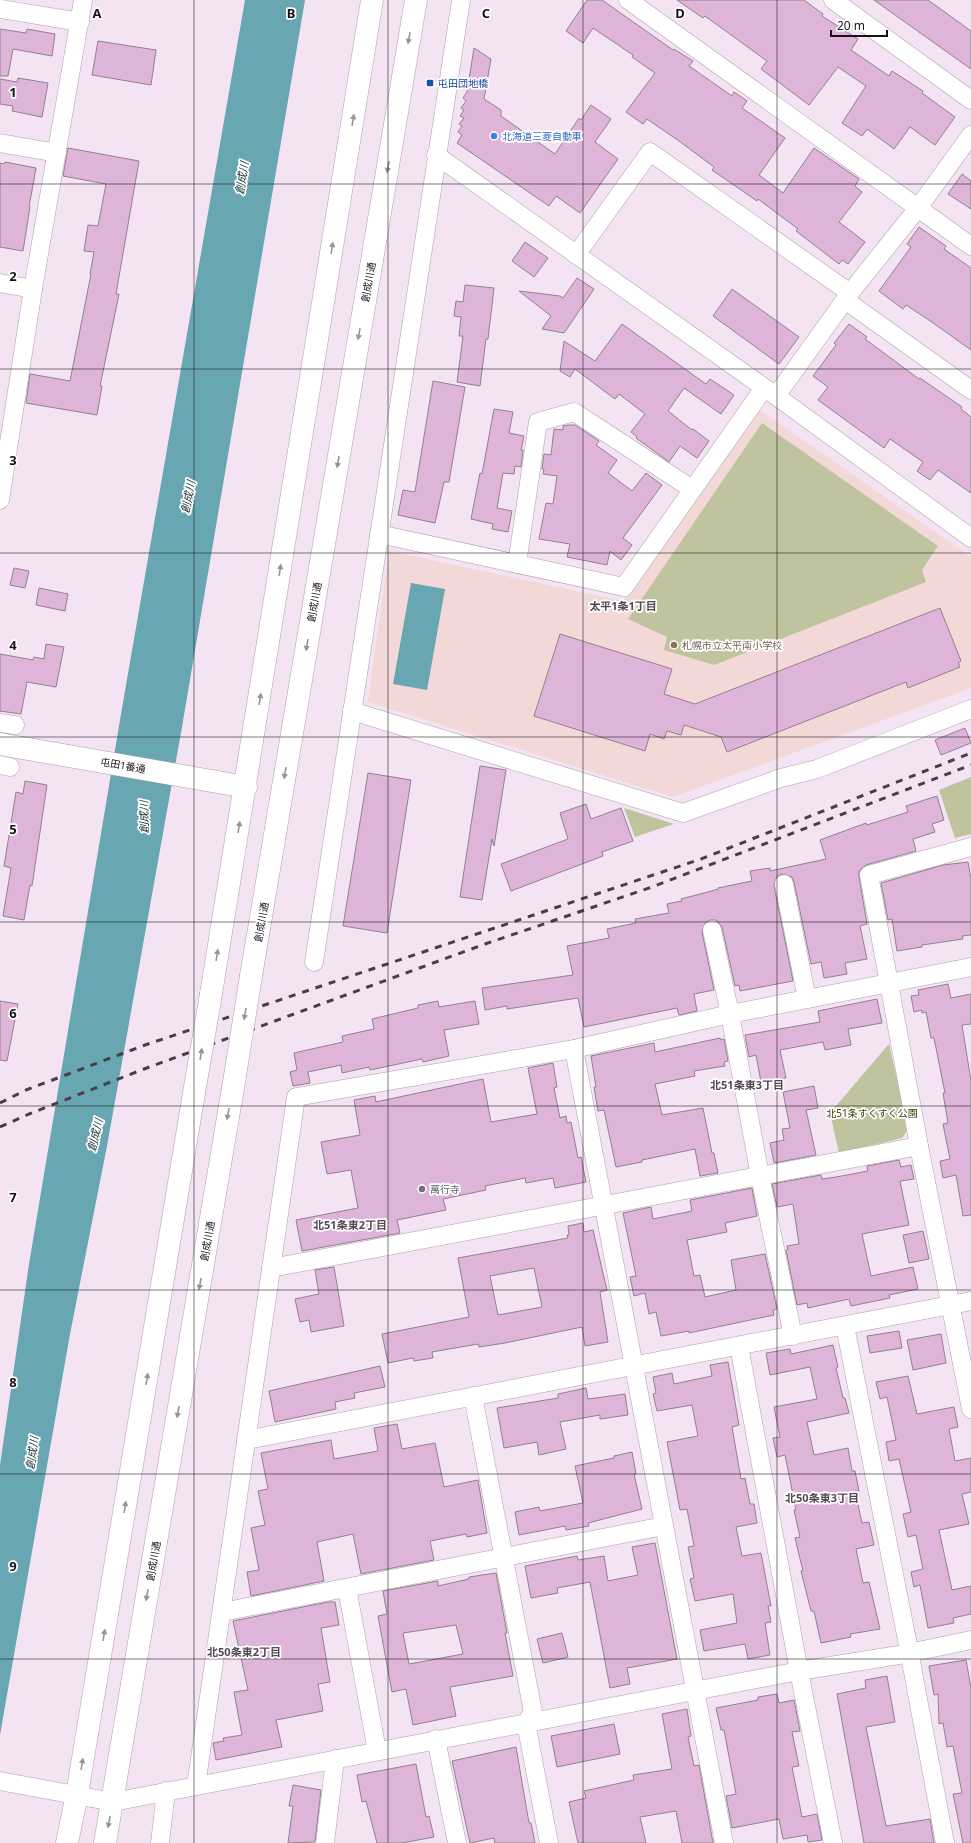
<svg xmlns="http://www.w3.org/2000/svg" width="971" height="1843" font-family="'Noto Sans','Noto Sans JP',sans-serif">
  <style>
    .education { fill: #f3d8d8 }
    .green { fill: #bfc39e }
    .water { fill: #68a7b2 }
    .building { fill: #deb5d9; stroke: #91818f; fill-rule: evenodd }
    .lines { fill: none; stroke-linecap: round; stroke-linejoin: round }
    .minor-casing { stroke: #ae9fae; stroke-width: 19 }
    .tertiary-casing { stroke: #ae9fae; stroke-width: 23 }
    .trunk-casing { stroke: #ae9fae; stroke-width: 23 }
    .minor { stroke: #fff; stroke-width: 18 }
    .tertiary { stroke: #fff; stroke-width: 22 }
    .trunk { stroke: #fff; stroke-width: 22 }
    .rail { stroke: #473f47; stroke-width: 3; stroke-dasharray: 7 7; stroke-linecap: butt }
    .trunk-bridge-casing { stroke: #ae9fae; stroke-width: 23; stroke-linecap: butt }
    .trunk-bridge { stroke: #fff; stroke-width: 22 }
    .oneway { fill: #979497 }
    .grid { fill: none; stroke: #171217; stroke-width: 1; stroke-opacity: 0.55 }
    .transit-dot { fill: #1a4fb4; stroke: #fff; stroke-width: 1.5 }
    .shop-dot { fill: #3f7fe0; stroke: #fff; stroke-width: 1.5 }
    .education-dot { fill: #8d6e63; stroke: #fff; stroke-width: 1.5 }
    .worship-dot { fill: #6b7280; stroke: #fff; stroke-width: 1.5 }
    .labels { text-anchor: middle; stroke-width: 3.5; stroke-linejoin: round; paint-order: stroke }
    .transit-label { font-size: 10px; fill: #164399; stroke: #fff; text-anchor: start }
    .shop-label { font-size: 10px; fill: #366cbe; stroke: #fff; text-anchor: start }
    .street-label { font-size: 10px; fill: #171217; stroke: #fff }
    .education-label { font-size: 10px; fill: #785e54; stroke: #fff; text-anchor: start }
    .park-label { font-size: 10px; fill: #3a3d00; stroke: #fff }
    .worship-label { font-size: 10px; fill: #5b616d; stroke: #fff; text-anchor: start }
    .water-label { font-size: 11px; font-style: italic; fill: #123338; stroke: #fff }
    .neighbourhood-label { font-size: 11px; font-weight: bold; fill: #554855; stroke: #fff }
    .grid-label { font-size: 13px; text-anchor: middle; font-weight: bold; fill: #171217; stroke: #fff; stroke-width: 3.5; stroke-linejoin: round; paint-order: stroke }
  </style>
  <rect width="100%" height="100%" fill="#f3e3f3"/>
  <!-- education -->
  <path class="education" d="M757 408 971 557V688L673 797 368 702 389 551 623 601Z"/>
  <!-- green -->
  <g class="green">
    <path d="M762 423 938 546 922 570 926 582 714 665 664 650 667 637 628 619Z"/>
    <path d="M971 777V834L955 838 939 790Z"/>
    <path d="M624 808 674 824 635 837Z"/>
    <path d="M889 1044 908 1129 902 1138 839 1153 830 1113Z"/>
  </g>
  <!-- water -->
  <g class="water">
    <path d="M245 0H305L182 727 107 1146 70 1334 0 1735V1465L29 1264 121 714Z"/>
    <path d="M411 583 445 589 427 690 393 684Z"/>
  </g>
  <!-- building -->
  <g class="building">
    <path d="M587 0H602L673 50 674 49 693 61 689 66 732 96 734 92 747 101 742 108 785 138 759 175 783 193 814 148 859 179 855 186 862 192 839 222 865 242 848 264 842 260 839 264 796 231 798 229 758 199 757 201 712 170 714 167 679 141 647 119 643 124 626 112 655 73 632 57 633 55 593 28 583 43 566 31Z"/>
    <path d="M677 0H804L823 14 822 16 858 39 851 50 889 76 892 71 923 91 922 93 955 117 935 145 910 127 894 149 867 129 862 136 842 123 866 86 838 67 809 105 761 69 767 61 705 16 703 18Z"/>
    <path d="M874 0H928L971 31V69Z"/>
    <path d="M0 29 26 33 27 29 55 34 52 56 13 49 8 76H0Z"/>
    <path d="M98 41 156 50 151 85 92 75Z"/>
    <path d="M474 48 491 59 484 99 501 110V116L555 154 579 118 581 120 591 105 611 119 595 142 618 159 580 213 556 196 549 206 457 143 462 135 458 132 462 126 459 124 464 118 460 116 464 110 461 108 466 101 463 98 467 92Z"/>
    <path d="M18 78 48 83 42 117 12 111 13 106 0 104V79L17 82Z"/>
    <path d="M68 148 139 161 116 294H119L100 386H102L97 415 26 403 30 374 70 381 91 274H90L94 252 84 251 88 225 98 226 106 184 63 176Z"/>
    <path d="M5 162 36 168 29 207H30L23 251 0 247V163L4 164Z"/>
    <path d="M962 174 971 181V209L948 194Z"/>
    <path d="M919 227 946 246 944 249 971 268V350L929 320 906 305 903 309 879 291 911 247 907 244Z"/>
    <path d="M525 242 548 258 534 277 512 261Z"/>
    <path d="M577 278 594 289 564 333 542 329 551 316 519 291 560 296 563 298Z"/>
    <path d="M465 285 494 288 488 339H486L480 386 457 382 463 336H459L461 317 454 316 456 301 463 302Z"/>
    <path d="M732 289 799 337 779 364 713 316Z"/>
    <path d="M622 324 706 384 710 379 734 395 721 414 684 388 668 411 692 430 693 429 709 441 697 458 680 446 669 462 636 438 637 437 631 432 645 414 619 394 615 399 575 369 570 377 560 371 564 341 595 361Z"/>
    <path d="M849 324 867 337 865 339 919 379 920 378 962 407 961 409 971 417V493L938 470 930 480 917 471 923 462 890 439 884 448 818 400 828 387 813 376 836 345 834 343Z"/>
    <path d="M433 381 465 387 449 482H444L435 523 398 515 403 490 415 492Z"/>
    <path d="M494 409 513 412 509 433 524 436 521 450H523L521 467 515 466 514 474 503 473 497 508 512 511 508 532 492 529 493 524 471 519 480 473 482 474Z"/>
    <path d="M568 425H575L599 441 596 445 617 460 608 473 632 491 646 473 662 485 623 538 632 545 621 560 610 551 607 565 567 557 570 544 539 539 546 503 553 504 557 476 543 474 544 469H542L544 454 551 455 554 429 563 430V426Z"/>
    <path d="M14 568 29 571 25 588 10 585Z"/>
    <path d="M39 588 68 594 65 611 36 605Z"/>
    <path d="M940 608 961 661 958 663 960 667 908 688 906 682 727 752 721 737 684 725 681 735 667 731 664 739 650 734 645 751 534 716 560 634 672 669 664 694 695 704Z"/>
    <path d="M46 644 64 647 56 687 27 682 21 714 0 711V654L33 660 34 657 44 659Z"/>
    <path d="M965 728 971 743 941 755 935 740Z"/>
    <path d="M480 766 506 770 494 846 492 839 482 900 460 897Z"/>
    <path d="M368 773 411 780 387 933 343 926Z"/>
    <path d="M25 781 47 785 32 886 30 885 24 920 3 916 11 868 4 866 16 792 23 794Z"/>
    <path d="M937 796 944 820 932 824 935 832 913 839 916 851 866 865 859 871V877L867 924 860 926 867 959 845 963 847 974 824 978 821 962 811 964 794 882 792 877 782 874 777 876 774 886 793 981 740 991 739 985 735 986 722 927 716 920H710L705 923 702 932 714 990 694 994 697 1011 679 1015 677 1008 584 1027 578 998 507 1009V1006L485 1010 482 988 573 975 567 946 609 938 607 929 636 923 635 919 669 913 667 904 682 901 681 899 708 892 718 889V888L752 881 750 871 770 868V871L826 859 820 840 866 823 867 825 908 812 906 806Z"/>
    <path d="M586 804 591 819 621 808 633 841 602 852 603 856 511 891 501 864 568 839 560 813Z"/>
    <path d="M968 862 971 879V935L962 936 963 939 922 945V947L897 951 892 919 888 920 881 883 943 865Z"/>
    <path d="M948 984 951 998 971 994V1024L962 1025 971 1081V1215L963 1216 956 1175 943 1178 940 1161 950 1159 943 1124 948 1123 943 1093H945L934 1038H931L926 1012 922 1013V1010L914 1012 911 996 919 995 918 990Z"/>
    <path d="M877 999 882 1023 848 1029 851 1045 825 1050 823 1042 780 1050 786 1078 761 1082 756 1055 749 1057 745 1035 820 1022 818 1011Z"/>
    <path d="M0 1001 18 1004 7 1061 0 1060Z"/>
    <path d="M438 1001 439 1007 475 1001 479 1024 444 1030 449 1056 423 1062 422 1059 370 1070 369 1067 342 1073 341 1065 308 1072 310 1083 293 1086 290 1072 297 1070 294 1053 343 1042 342 1036 374 1029 372 1019 418 1008V1005Z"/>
    <path d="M720 1038 721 1040 724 1039 728 1061 724 1062 725 1066 694 1071 695 1076 655 1084 662 1115 703 1108 712 1153H714L718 1173 700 1176 695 1149 642 1160V1162L616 1167 604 1110 598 1111 594 1087H596L591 1056 654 1043 655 1052Z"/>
    <path d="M553 1063 557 1087 554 1088 560 1118 566 1116 567 1123 571 1122 578 1158 581 1157 586 1182 555 1188 553 1178 526 1183 525 1178 485 1186 486 1190 443 1199 446 1210 397 1220 400 1233 302 1251 296 1220 358 1208 351 1170 327 1174 321 1142 360 1135 354 1100 375 1096 376 1102 483 1079 491 1122 537 1114 528 1068Z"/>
    <path d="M814 1086 818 1108 806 1110 816 1155 774 1163 770 1143 784 1140 782 1129 790 1128 783 1092Z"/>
    <path d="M899 1160 901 1167 911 1165 914 1179 900 1181 909 1225 862 1234 871 1276 913 1267 918 1289 889 1295 890 1298 851 1306 849 1299 808 1308 807 1303 797 1305 786 1250 788 1249 787 1246 799 1244 793 1204 777 1207 772 1184 821 1175 822 1179 836 1177 868 1171 867 1166Z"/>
    <path d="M752 1188 757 1216 725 1223 727 1232 687 1240 694 1276 700 1275 705 1297 736 1290 731 1260 765 1254 777 1309 773 1310 774 1315 689 1333V1331L661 1336 656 1312 649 1314 645 1293 634 1296 630 1277 636 1276 623 1213 651 1207 653 1219 692 1211 690 1200Z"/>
    <path d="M583 1223 584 1232 593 1230 602 1269 607 1290 600 1292 608 1342 585 1346 582 1327 505 1343 479 1347 478 1344 432 1352 433 1358 414 1361 413 1358 388 1363 382 1334 469 1317 458 1258 568 1238 567 1235H569L568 1226ZM534 1268 542 1307 498 1315 490 1276Z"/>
    <path d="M923 1231 929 1259 909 1263 903 1235Z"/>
    <path d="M334 1267 344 1326 311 1332 309 1320 300 1322 295 1299 319 1294 315 1270Z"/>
    <path d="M899 1331 902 1348 870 1353 867 1336Z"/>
    <path d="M941 1334 946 1363 913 1370 907 1340Z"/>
    <path d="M833 1345 838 1367 836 1368 843 1398H845L849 1413 807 1422 814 1455 848 1448 852 1471H855L859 1491H855L862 1523 869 1522 874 1545 856 1549 863 1583 869 1582 880 1629 850 1634 851 1637 821 1643 814 1611H811L801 1571H803L795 1538 800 1537 794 1510H796L785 1455 777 1457 773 1438 780 1437 774 1407 817 1399 810 1367 770 1375 766 1353 790 1349 791 1354Z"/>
    <path d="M728 1362 739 1425 732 1427 741 1479 745 1478 750 1504H754L757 1523 736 1527 742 1556 761 1553 771 1606H768L771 1622 765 1623 770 1655 748 1659 745 1644 704 1651 700 1630 737 1623 733 1594 695 1601 690 1579 694 1578 688 1547 694 1546 687 1509 680 1510 667 1442 698 1436 692 1405 657 1411 653 1394 656 1393 653 1377 672 1373 674 1384 712 1376 710 1365Z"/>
    <path d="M380 1366 385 1387 354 1393 355 1398 335 1402 336 1409 275 1422 269 1391Z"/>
    <path d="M908 1376 917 1414 954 1407 958 1427 949 1429 955 1461 971 1458V1492L962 1494 969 1524 939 1530 952 1590 971 1586V1614L953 1618 954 1623 928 1628 920 1585 914 1587 911 1572 923 1569 916 1535 908 1537 903 1514 911 1512 899 1459 889 1461 886 1442 896 1440 887 1397 880 1399 876 1382Z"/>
    <path d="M586 1388 588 1399 625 1394 628 1415 600 1419V1415L560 1422 566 1449 539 1455 537 1442 504 1448 497 1408 558 1398V1394Z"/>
    <path d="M397 1424 402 1449 435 1443 444 1487 478 1480 487 1533 467 1537 466 1534 430 1541 434 1560 361 1574 353 1534 317 1542 324 1581 251 1596 247 1572 259 1570 251 1528 265 1525 258 1491 268 1489 261 1453 331 1440 334 1459 378 1451 374 1428Z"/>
    <path d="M632 1452 636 1474H634L642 1509 588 1523 589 1526 566 1530 565 1526 519 1535 515 1512 539 1507 540 1511 583 1503 575 1466 614 1458V1456Z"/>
    <path d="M655 1543 677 1659 627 1668 630 1684 610 1688 590 1582 557 1588 558 1593 531 1598 525 1566 577 1556 578 1560 604 1556 608 1581 638 1575 632 1547Z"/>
    <path d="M496 1573 507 1633H505L513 1676 450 1687 456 1716 413 1725 406 1689 392 1692 378 1616 387 1614 383 1591 438 1581V1586L469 1579V1577ZM456 1625 463 1654 409 1664 403 1633Z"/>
    <path d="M328 1602H335L339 1625 321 1628 330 1682 318 1684 323 1711 276 1720 282 1747 216 1760 213 1743 224 1741 223 1738 242 1735 234 1692 248 1690 233 1621Z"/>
    <path d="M562 1633 568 1657 543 1663 537 1639Z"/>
    <path d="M966 1660 971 1688V1843H963L953 1794 962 1793 953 1746 947 1747 943 1723 939 1724 938 1694 934 1695 929 1666Z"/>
    <path d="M887 1676 895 1722 866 1727 886 1826 930 1819 934 1843H864L837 1694 866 1688 865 1680Z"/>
    <path d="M777 1694 779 1703 794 1700 800 1731 792 1732 799 1766 792 1767 802 1817 817 1814 822 1840 808 1842 807 1835 783 1839 779 1819 732 1828 726 1796 736 1794 724 1730H721L716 1708 758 1700V1697Z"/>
    <path d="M687 1709 691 1736 688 1737 694 1766 699 1765 713 1843H682L676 1811 640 1817 646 1843H578L569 1802 586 1798 584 1791 634 1780 633 1775 672 1769 662 1714Z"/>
    <path d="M614 1724 620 1754 557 1767 551 1736Z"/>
    <path d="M516 1747 529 1823H531L535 1843H495L494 1838 470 1843 452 1761Z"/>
    <path d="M416 1764 426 1817 429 1816 434 1837 402 1843H377L366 1801 362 1802 357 1775Z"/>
    <path d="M293 1785 321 1790 315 1842 288 1843 293 1806H289Z"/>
  </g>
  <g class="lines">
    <!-- minor casing -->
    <g class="minor-casing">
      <g id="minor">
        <path d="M628 0 971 246"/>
        <path d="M833 0 971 100"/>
        <path d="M0 9 80 22"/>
        <path d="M0 143 57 153"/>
        <path d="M436 155 776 396 971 538"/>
        <path d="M576 255 650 152 850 293"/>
        <path d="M0 283 33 289"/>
        <path d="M845 300 971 390"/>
        <path d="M776 396 850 293 918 208 971 135"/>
        <path d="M0 500 33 289 83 0"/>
        <path d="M379 534 624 587 764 388"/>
        <path d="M517 564 538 422 574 412 692 489"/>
        <path d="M352 711 683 813 781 778 817 769 971 709"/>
        <path d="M0 723 15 725"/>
        <path d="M0 765 10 767"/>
        <path d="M971 847 869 875 919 1146 971 1409"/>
        <path d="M784 884 807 999"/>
        <path d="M712 930 730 1014 760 1176 793 1336"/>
        <path d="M314 962 461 0"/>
        <path d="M574 1049 724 1843"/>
        <path d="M271 1268 919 1146"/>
        <path d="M845 1326 907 1640 945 1843"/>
        <path d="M739 1346 799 1671 833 1843"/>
        <path d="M473 1396 533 1712 526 1723 549 1843"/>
        <path d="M246 1440 971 1301"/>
        <path d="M347 1588 377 1751"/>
        <path d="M222 1612 664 1526"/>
        <path d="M436 1739 457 1843"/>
        <path d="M0 1781 113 1802 799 1671 899 1655 971 1640"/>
        <path d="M196 1786 296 1097 574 1049 730 1014 971 967"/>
        <path d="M160 1843 166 1791"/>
        <path d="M325 1843 335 1759"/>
      </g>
    </g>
    <!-- tertiary casing -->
    <g class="tertiary-casing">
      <path id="tertiary" d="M0 744 246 787"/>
    </g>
    <!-- trunk casing -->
    <g class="trunk-casing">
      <g id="trunk">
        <path d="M251 976 416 0"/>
        <path d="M211 994 372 0"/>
        <path d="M67 1843 77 1794 194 1093"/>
        <path d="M105 1843 235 1076"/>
      </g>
    </g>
    <!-- minor -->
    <use href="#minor" class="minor"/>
    <!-- tertiary -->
    <use href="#tertiary" class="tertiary"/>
    <!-- trunk -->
    <use href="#trunk" class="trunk"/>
    <!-- rail -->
    <g class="rail">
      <path d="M0 1103 26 1090 145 1045 701 859 971 753"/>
      <path d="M0 1127 29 1114 144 1069 485 944 652 887 971 765"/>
    </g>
    <!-- trunk-bridge casing -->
    <g class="trunk-bridge-casing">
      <g id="trunk-bridge">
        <path d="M235 1076 251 976"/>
        <path d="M194 1093 211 994"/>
      </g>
    </g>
    <!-- trunk-bridge -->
    <use href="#trunk-bridge" class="trunk-bridge"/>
  </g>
  <!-- one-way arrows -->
  <defs><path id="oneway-solid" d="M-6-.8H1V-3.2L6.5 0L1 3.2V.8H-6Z"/></defs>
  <g class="oneway">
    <use href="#oneway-solid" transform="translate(409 38) rotate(100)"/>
    <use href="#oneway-solid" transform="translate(353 120) rotate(-81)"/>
    <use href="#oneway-solid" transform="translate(388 167) rotate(100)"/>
    <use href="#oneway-solid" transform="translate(332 248) rotate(-81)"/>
    <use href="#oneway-solid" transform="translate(359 334) rotate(100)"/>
    <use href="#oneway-solid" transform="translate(338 462) rotate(100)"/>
    <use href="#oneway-solid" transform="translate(280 570) rotate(-81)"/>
    <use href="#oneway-solid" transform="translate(307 645) rotate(100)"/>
    <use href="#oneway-solid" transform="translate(260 699) rotate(-81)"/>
    <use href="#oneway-solid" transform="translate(285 773) rotate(100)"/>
    <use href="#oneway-solid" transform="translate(239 827) rotate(-81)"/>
    <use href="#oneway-solid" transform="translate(217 955) rotate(-81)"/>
    <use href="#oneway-solid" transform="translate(245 1014) rotate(100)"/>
    <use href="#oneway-solid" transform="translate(201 1054) rotate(-81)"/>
    <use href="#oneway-solid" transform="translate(228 1114) rotate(100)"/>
    <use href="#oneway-solid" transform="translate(200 1284) rotate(100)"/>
    <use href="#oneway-solid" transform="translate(147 1379) rotate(-81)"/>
    <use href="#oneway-solid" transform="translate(178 1412) rotate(100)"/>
    <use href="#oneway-solid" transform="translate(125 1507) rotate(-81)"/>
    <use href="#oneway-solid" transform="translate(147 1595) rotate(100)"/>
    <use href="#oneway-solid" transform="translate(104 1635) rotate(-81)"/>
    <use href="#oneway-solid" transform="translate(82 1764) rotate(-81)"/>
    <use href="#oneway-solid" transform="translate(109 1822) rotate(101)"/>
  </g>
  <!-- grid -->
  <path class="grid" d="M194 0V1843M388 0V1843M583 0V1843M777 0V1843M0 184H971M0 369H971M0 553H971M0 737H971M0 922H971M0 1106H971M0 1290H971M0 1474H971M0 1659H971"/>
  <!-- markers -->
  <rect class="transit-dot" x="426" y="79" width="8" height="8" rx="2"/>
  <circle class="shop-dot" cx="494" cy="136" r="4"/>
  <circle class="education-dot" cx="674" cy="645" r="4"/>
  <circle class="worship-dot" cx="422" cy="1189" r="4"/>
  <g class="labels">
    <!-- transit labels -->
    <g class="transit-label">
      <text x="438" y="87">屯田団地橋</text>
    </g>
    <!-- shop labels -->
    <g class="shop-label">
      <text x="502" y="140">北海道三菱自動車</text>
    </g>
    <!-- street labels -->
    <g class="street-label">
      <text transform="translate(368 282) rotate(-80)" y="4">創成川通</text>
      <text transform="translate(314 602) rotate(-80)" y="4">創成川通</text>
      <text transform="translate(123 765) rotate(10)" y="4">屯田1番通</text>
      <text transform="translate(261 922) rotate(-80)" y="4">創成川通</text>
      <text transform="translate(207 1241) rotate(-80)" y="4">創成川通</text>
      <text transform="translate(153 1561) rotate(-80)" y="4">創成川通</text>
    </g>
    <!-- education labels -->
    <g class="education-label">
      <text x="682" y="649">札幌市立太平南小学校</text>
    </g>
    <!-- park labels -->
    <g class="park-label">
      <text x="872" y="1117">北51条すくすく公園</text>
    </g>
    <!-- worship labels -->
    <g class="worship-label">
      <text x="430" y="1193">萬行寺</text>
    </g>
    <!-- water labels -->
    <g class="water-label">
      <text transform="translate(242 178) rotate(-81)" y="4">創成川</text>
      <text transform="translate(188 497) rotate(-79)" y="4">創成川</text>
      <text transform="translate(144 817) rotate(-91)" y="4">創成川</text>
      <text transform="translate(95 1135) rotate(-76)" y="4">創成川</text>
      <text transform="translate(32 1453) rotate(-82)" y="4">創成川</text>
    </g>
    <!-- neighbourhood labels -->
    <g class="neighbourhood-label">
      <text x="623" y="610">太平1条1丁目</text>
      <text x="747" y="1089">北51条東3丁目</text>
      <text x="350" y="1229">北51条東2丁目</text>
      <text x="822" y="1502">北50条東3丁目</text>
      <text x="244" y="1656">北50条東2丁目</text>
    </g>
  </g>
  <g class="grid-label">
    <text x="97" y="18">A</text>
    <text x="291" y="18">B</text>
    <text x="486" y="18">C</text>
    <text x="680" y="18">D</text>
    <text x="13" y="97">1</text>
    <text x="13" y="281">2</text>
    <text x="13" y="465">3</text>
    <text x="13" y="650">4</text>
    <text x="13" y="834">5</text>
    <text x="13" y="1018">6</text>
    <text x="13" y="1202">7</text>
    <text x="13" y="1387">8</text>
    <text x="13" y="1571">9</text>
  </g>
  <!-- scale -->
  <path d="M831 30v6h56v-6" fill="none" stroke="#171217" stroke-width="2"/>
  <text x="837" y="30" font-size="12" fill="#171217" stroke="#ffffff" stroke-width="3" paint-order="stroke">20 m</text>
</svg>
